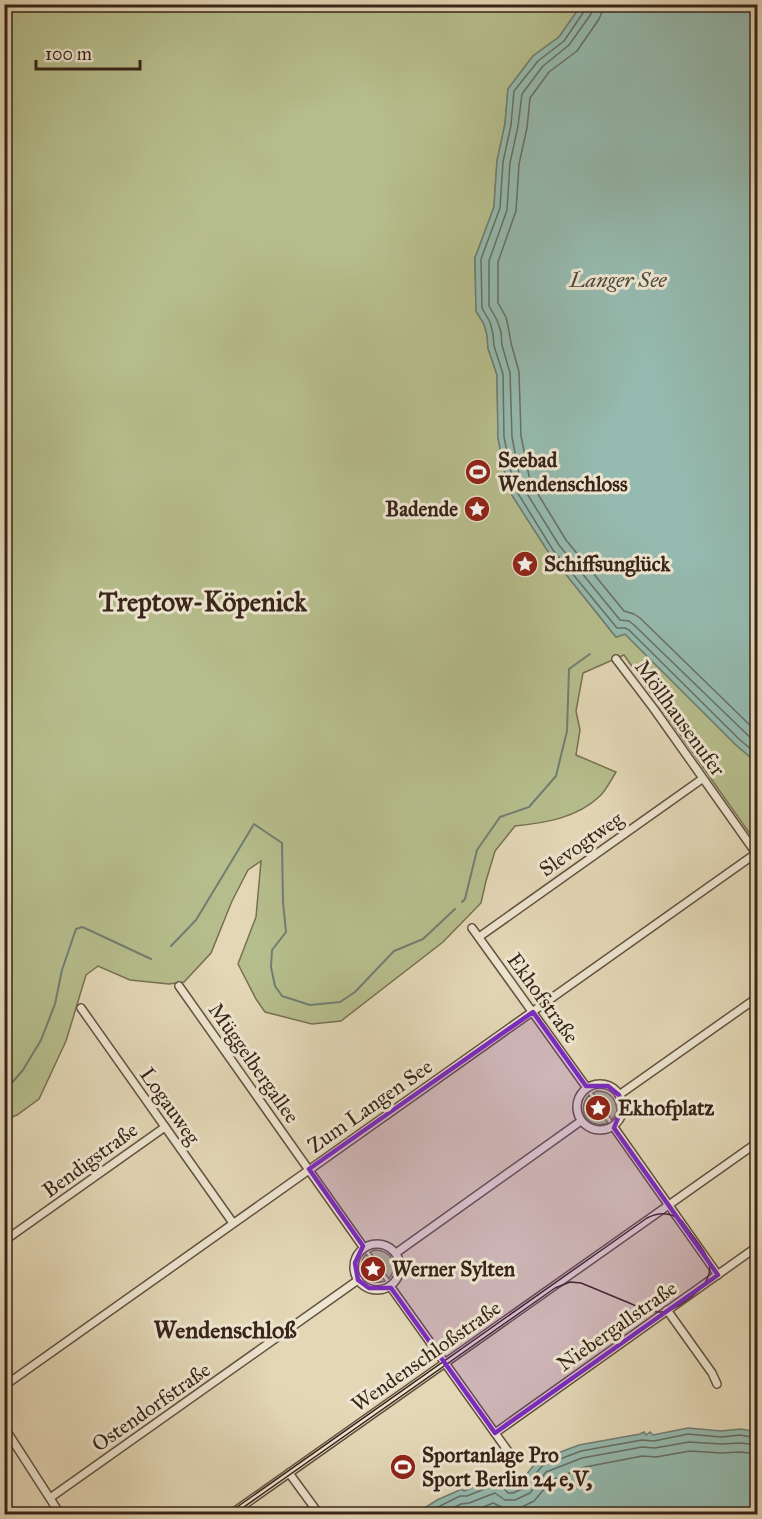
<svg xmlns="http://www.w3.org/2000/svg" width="762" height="1519" font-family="'IM FELL Great Primer',serif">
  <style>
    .green { fill: #b6bd8c; stroke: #777052; stroke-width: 1.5 }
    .water { fill: #95baaf; stroke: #707e73; stroke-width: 1.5 }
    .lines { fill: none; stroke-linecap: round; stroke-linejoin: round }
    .shore { stroke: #666f64; stroke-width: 1.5 }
    .stream { stroke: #707e73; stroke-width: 2 }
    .ferry { stroke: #4f4a3e; stroke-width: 1.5; stroke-dasharray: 8 6; stroke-linecap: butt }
    .minor-casing { stroke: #635140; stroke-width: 10 }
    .minor { stroke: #ede5d0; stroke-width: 7 }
    .tram { stroke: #382418; stroke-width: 1.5 }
    .marked { fill: #7b2cbf; fill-opacity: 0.2; stroke: #7b2cbf; stroke-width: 4.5; stroke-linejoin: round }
    .labels { text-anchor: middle; stroke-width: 6; stroke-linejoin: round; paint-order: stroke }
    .poi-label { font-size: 21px; font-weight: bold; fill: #382418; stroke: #ede5d0; text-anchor: start }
    .street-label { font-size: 21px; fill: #382418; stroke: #ede5d0 }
    .water-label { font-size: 22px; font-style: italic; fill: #4f4a3e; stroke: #ede5d0 }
    .quarter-label { font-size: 24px; font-weight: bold; fill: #382418; stroke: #ede5d0 }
    .district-label { font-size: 27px; font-weight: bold; fill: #382418; stroke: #ede5d0 }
  </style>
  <rect width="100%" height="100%" fill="#e3d7b6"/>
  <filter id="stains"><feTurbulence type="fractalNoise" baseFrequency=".00333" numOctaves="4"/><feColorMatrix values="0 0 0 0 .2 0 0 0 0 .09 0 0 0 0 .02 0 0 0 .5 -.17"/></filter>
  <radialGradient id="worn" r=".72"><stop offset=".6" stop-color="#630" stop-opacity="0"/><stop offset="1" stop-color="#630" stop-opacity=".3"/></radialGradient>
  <!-- green -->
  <g class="green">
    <path d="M4 5H582L559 37 533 56 508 89 505 124 497 161 494 207 475 258 476 311 484 324 487 335 488 348 497 375 498 438 508 489 549 553 616 637 625 634 735 744 757 763V844L624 655 583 673 576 711 580 730 576 755 616 772C611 780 606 790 600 796 577 818 545 823 515 826L495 851 486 881 481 903 443 942 341 1021 312 1024 265 1012 256 999 238 964 256 917 261 861 248 870 232 901 211 953 184 982 169 984 130 980 98 966 86 975 66 1041 39 1099 17 1115 5 1120Z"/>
    <path d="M597 1091C610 1091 616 1098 617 1111L612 1120 593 1093Z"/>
    <path d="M589 1095 608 1123C589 1130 575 1111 589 1095Z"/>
    <path d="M374 1250C392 1250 399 1265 389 1279L370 1252Z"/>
    <path d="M366 1254 385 1281C366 1287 354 1269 366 1254Z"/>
  </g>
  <!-- water -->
  <g class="water">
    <path d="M582 4 757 5V763L735 744 625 634 616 637 549 553 508 489 498 438 497 375 488 348 487 335 484 324 476 311 475 258 494 207 497 161 505 124 508 89 533 56 559 37Z"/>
    <path d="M688 1428 721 1431 741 1429 757 1432V1514H415L437 1500 462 1489 464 1491 496 1477 502 1478 511 1488 520 1483 537 1461 579 1445 640 1434 644 1432 646 1435 650 1432 653 1435Z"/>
  </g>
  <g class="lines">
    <!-- shore -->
    <g class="shore">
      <path d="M586 4 585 10 564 41 538 61 514 91 511 125 503 162 500 208 481 259 482 308 490 322 493 334 494 346 503 374 504 437 514 487 553 550 617 628H625L629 630 739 739 758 755"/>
      <path d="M594 4 591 14 569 45 543 66 522 94 518 126 510 163 507 210 489 261V306L497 320 501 332 502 345 510 373 512 437 521 484 559 545 620 620 629 621 634 625 758 745"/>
      <path d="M603 4 602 12 599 19 577 51 549 72 530 98 527 128 519 164 516 211 498 262V303L506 317 509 331 511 343 519 372 521 436 530 481 566 540 624 611 634 614 640 618 758 733"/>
      <path d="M428 1514 440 1506 460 1496H467L497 1484H500L508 1493H513L524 1488 542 1466 581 1451 642 1440 654 1441 688 1434 721 1437 740 1435 758 1438"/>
      <path d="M441 1514 461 1504 469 1503 495 1493 505 1500H515L530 1493 546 1472 582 1458 626 1450 642 1447 655 1448 689 1442 721 1444 740 1443 758 1445"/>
      <path d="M460 1514 472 1512 493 1503 506 1509H518L534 1501 552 1480 585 1467 627 1459 642 1456 656 1457 690 1451 721 1453 740 1452 758 1454"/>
    </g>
    <!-- stream -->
    <g class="stream">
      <path d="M462 902 465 899 477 850 500 817 529 807 556 776 567 731 569 669 590 654"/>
      <path d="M171 946 196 920 254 824 282 843 283 902 286 932 272 950 271 967 275 986 282 996 310 1005 340 1002 355 992 394 951 423 939 455 909"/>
      <path d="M4 1092 23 1070 41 1040 55 1004 62 970 76 929 82 927 89 930 151 959"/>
    </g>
    <!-- ferry -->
    <path class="ferry" d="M533 1508 540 1514"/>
    <!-- minor casing -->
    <g class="minor-casing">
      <g id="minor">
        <path d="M616 659 654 709 758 856"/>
        <path d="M472 928 587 1088"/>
        <path d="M479 937 702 779"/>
        <path d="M179 986 364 1248"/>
        <path d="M81 1008 233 1223"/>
        <circle cx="600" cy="1107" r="23"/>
        <path d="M619 1095 758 997"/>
        <path d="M613 1126 718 1275"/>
        <path d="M4 1241 165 1127"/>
        <circle cx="377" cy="1267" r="23"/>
        <path d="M396 1253 581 1121"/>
        <path d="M390 1286 510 1454"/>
        <path d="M667 1310 712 1373 717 1384"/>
        <path d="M4 1386 755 854"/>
        <path d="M4 1427 60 1514"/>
        <path d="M495 1433 758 1246"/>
        <path d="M289 1473 319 1514"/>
        <path d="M50 1498 358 1280"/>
        <path d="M231 1514 758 1142"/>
      </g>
    </g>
    <!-- minor -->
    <use href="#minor" class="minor"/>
    <!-- tram -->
    <path class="tram" d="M227 1514 647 1218C659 1212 671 1212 682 1221 704 1253 729 1270 687 1300 678 1306 669 1313 658 1312 647 1312 637 1306 627 1302 612 1296 596 1289 581 1283L570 1282 555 1288 234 1514"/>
  </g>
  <!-- marked area -->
  <path class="marked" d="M533 1012 586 1086H608L619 1095 622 1108 614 1128 718 1275 495 1433 391 1288H369L358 1280 355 1263 363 1246 309 1169Z"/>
  <!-- icons -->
  <defs>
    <g id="stadium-disc" transform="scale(1.35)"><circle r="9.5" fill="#8f2418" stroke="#ede5d0"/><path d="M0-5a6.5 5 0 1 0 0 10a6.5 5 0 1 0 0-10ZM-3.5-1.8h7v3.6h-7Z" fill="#fff"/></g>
    <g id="sight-disc" transform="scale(1.35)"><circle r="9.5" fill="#8f2418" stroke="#ede5d0"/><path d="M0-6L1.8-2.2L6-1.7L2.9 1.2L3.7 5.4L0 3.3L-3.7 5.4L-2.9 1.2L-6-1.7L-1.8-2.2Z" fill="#fff"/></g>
  </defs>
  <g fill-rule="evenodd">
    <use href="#stadium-disc" x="478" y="472"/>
    <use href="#sight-disc" x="477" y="509"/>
    <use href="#sight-disc" x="525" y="564"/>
    <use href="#sight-disc" x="598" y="1108"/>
    <use href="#sight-disc" x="373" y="1269"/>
    <use href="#stadium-disc" x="403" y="1467"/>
  </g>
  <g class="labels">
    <!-- poi labels -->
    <g class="poi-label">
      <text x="498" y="467">Seebad<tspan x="498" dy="24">Wendenschloss</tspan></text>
      <text x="458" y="516" text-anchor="end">Badende</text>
      <text x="544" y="571">Schiffsunglück</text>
      <text x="618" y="1115">Ekhofplatz</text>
      <text x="392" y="1276">Werner Sylten</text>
      <text x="422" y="1462">Sportanlage Pro<tspan x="422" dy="24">Sport Berlin 24 e,V,</tspan></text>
    </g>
    <!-- street labels -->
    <g class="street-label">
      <text transform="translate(680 718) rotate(54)" y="7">Möllhausenufer</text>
      <text transform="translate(581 844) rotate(-35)" y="7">Slevogtweg</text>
      <text transform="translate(543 998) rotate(54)" y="7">Ekhofstraße</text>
      <text transform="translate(254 1063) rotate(55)" y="7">Müggelbergallee</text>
      <text transform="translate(170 1106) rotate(55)" y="7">Logauweg</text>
      <text transform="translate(370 1106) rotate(-35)" y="7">Zum Langen See</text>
      <text transform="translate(90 1160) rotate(-36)" y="7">Bendigstraße</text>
      <text transform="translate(617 1326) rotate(-35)" y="7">Niebergallstraße</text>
      <text transform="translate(426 1356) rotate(-35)" y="7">Wendenschloßstraße</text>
      <text transform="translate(151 1407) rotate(-35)" y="7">Ostendorfstraße</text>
    </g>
    <!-- water labels -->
    <g class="water-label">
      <text x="618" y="287">Langer See</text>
    </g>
    <!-- quarter labels -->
    <g class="quarter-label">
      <text x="225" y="1338">Wendenschloß</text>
    </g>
    <!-- district labels -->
    <g class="district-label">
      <text x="203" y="611">Treptow-Köpenick</text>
    </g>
  </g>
  <!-- margin -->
  <rect width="762" height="1519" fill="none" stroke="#e3d7b6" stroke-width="24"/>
  <rect x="6" y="6" width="750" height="1507" fill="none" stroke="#382418" stroke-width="3"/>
  <rect x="12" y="12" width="738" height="1495" fill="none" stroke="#382418" stroke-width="1.5"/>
  <!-- scale -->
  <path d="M36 60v9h104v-9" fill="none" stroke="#382418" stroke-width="3"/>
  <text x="45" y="60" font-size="18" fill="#382418" stroke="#ede5d0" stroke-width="4.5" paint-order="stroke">100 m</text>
  <rect width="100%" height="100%" filter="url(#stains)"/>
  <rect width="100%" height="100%" fill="url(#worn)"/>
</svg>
